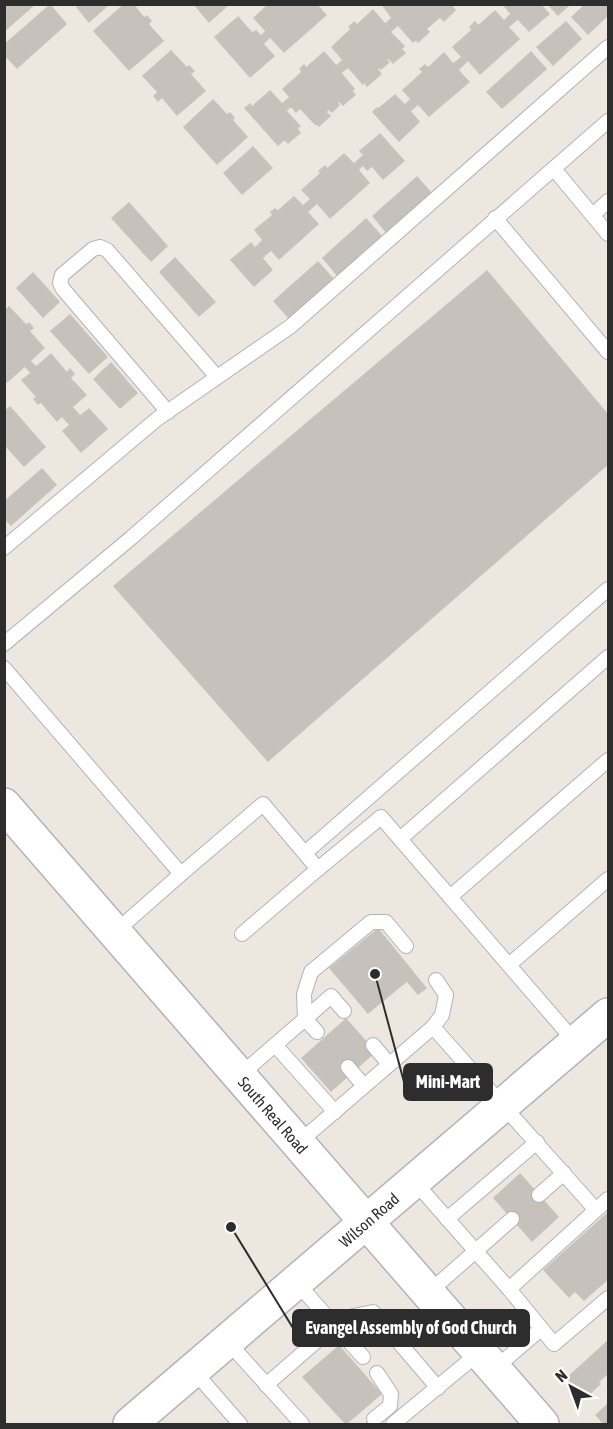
<svg xmlns="http://www.w3.org/2000/svg" width="613" height="1429" font-family="'Asap Condensed',sans-serif">
  <style>
    .building { fill: #c6c2bb; stroke: #c9c3ba; stroke-width: 1.5 }
    .lines { fill: none; stroke-linecap: round; stroke-linejoin: round }
    .service-casing { stroke: #b1b3bc; stroke-width: 16 }
    .tertiary-casing { stroke: #b1b3bc; stroke-width: 36 }
    .service { stroke: #fff; stroke-width: 14 }
    .tertiary { stroke: #fff; stroke-width: 33 }
    .labels { text-anchor: middle; stroke-width: 4.5; stroke-linejoin: round; paint-order: stroke }
    .street-label { font-size: 16px; fill: #2d2d2d; stroke: #fff }
    .leader { fill: none; stroke: #2d2d2d; stroke-width: 2 }
    .callout-dot { fill: #2d2d2d; stroke: #fff; stroke-width: 2 }
    .callout { fill: #2d2d2d; stroke: #2d2d2d; stroke-width: 2 }
    .callout-label { font-size: 18px; text-anchor: middle; font-weight: bold; fill: #fff }
  </style>
  <rect width="100%" height="100%" fill="#ede7e0"/>
  <!-- building -->
  <g class="building">
    <path d="M4 4H35L4 31Z"/>
    <path d="M78 4H109L89 22 77 7Z"/>
    <path d="M125 4H133L144 18 147 16 151 21 148 24 163 41 129 70 94 31Z"/>
    <path d="M194 4H229L209 22Z"/>
    <path d="M269 4H316L326 15 284 52 270 37 263 44 274 56 250 77 215 37 238 17 252 33 256 31 261 36 266 31 254 18Z"/>
    <path d="M382 4H454L452 7 455 10 444 21 440 17 426 29 429 32 418 42 416 39 413 42 398 25 390 32 404 46 401 49 405 53 393 63 389 58 386 60 389 62 381 69 379 67 377 69 381 74 367 86 365 82 363 84 348 67 341 73 354 89 352 91 355 95 343 105 339 101 337 103 339 105 332 112 329 109 326 112 330 116 319 126 316 123 315 124 300 108 296 112 291 106 286 111 300 126 297 128 300 133 288 143 285 139 278 145 245 108 250 104 252 107 270 91 282 104 290 97 283 89 302 72 300 69 304 65 306 68 324 52 336 66 343 60 332 47 351 29 349 27 354 22 357 25 373 10 385 24 392 18Z"/>
    <path d="M503 4H540L549 14 529 31 518 19 508 27 519 39 480 74 468 60 458 70 469 82 429 116 418 104 410 111 419 122 399 141 373 112 377 108 378 109 395 95 405 105 411 99 403 90 423 72 420 69 425 65 428 68 444 53 453 64 462 57 453 47 472 30 470 27 475 22 478 26 495 11 504 21 511 14Z"/>
    <path d="M548 4H570L558 15Z"/>
    <path d="M586 4H608V15L588 34 572 17Z"/>
    <path d="M50 5 66 24 17 68 4 54V45Z"/>
    <path d="M566 22 581 39 553 65 537 47Z"/>
    <path d="M171 51 187 68 189 66 194 71 190 74 205 91 177 115 162 97 158 101 154 96 158 92 143 76Z"/>
    <path d="M531 52 546 69 502 108 487 92Z"/>
    <path d="M213 100 227 115 230 113 234 118 232 120 247 137 217 164 184 127Z"/>
    <path d="M380 134 404 161 383 179 372 166 367 170 363 165 358 170 369 183 330 218 317 203 307 212 318 224 279 259 271 250 262 258 272 270 254 286 231 260 251 243 255 248 263 240 255 230 273 215 271 212 275 209 278 211 294 197 303 206 311 199 302 190 321 173 319 171 325 166 327 169 344 154 354 164 364 155 360 151Z"/>
    <path d="M253 147 272 168 242 194 224 173Z"/>
    <path d="M417 177 431 193 387 233 373 216Z"/>
    <path d="M129 203 167 246 151 261 112 218Z"/>
    <path d="M366 219 382 237 338 276 323 258Z"/>
    <path d="M175 258 215 302 199 316 160 272Z"/>
    <path d="M318 262 333 279 289 318 274 301Z"/>
    <path d="M487 271 608 415V464L268 761 114 586Z"/>
    <path d="M33 273 59 302 43 317 17 288Z"/>
    <path d="M9 307 26 325 29 323 33 328 29 331 44 348 30 361 36 367 51 354 67 373 70 369 74 374 70 378 86 395 72 407 80 416 89 409 107 429 81 452 63 431 70 425 62 416 57 421 41 402 38 404 34 399 37 397 22 380 31 373 25 366 7 382 4 379V311Z"/>
    <path d="M70 315 107 357 89 373 51 331Z"/>
    <path d="M111 363 137 393 120 408 94 379Z"/>
    <path d="M10 407 45 447 24 466 6 446 4 448V412Z"/>
    <path d="M42 469 56 485 11 525 4 518V502Z"/>
    <path d="M378 929 426 988 418 994 407 981 368 1013 330 968Z"/>
    <path d="M346 1019 375 1052 331 1091 302 1058Z"/>
    <path d="M520 1174 558 1217 532 1241 494 1198Z"/>
    <path d="M608 1213V1279L584 1300 575 1291 569 1297 544 1270Z"/>
    <path d="M608 1341V1373L598 1382 600 1384 584 1399 566 1379Z"/>
    <path d="M339 1346 381 1394 346 1424 303 1377Z"/>
    <path d="M608 1404V1424H604L596 1415Z"/>
  </g>
  <g class="lines">
    <!-- service casing -->
    <g class="service-casing">
      <g id="service">
        <path d="M554 169 608 234"/>
        <path d="M593 215 608 201"/>
        <path d="M495 218 608 352"/>
        <path d="M168 412 63 289 60 283 62 275 93 249 100 247 107 250 217 377"/>
        <path d="M4 548 157 419 291 326 608 47"/>
        <path d="M4 644 131 538 608 121"/>
        <path d="M4 668 181 874 114 933"/>
        <path d="M400 839 608 657"/>
        <path d="M305 853 608 589"/>
        <path d="M318 869 381 817 576 1043"/>
        <path d="M181 874 263 804 318 869 242 934"/>
        <path d="M450 897 608 760"/>
        <path d="M509 965 608 879"/>
        <path d="M305 1019 304 994 311 972 371 922H386L406 946"/>
        <path d="M305 1019 331 996 344 1011"/>
        <path d="M275 1045 335 1112"/>
        <path d="M373 1045 389 1064"/>
        <path d="M348 1067 364 1086"/>
        <path d="M239 1076 305 1019 317 1032"/>
        <path d="M298 1143 433 1027 442 1015 446 995 436 980"/>
        <path d="M414 1181 509 1289 596 1210 433 1027"/>
        <path d="M539 1195 564 1173"/>
        <path d="M596 1210 608 1199"/>
        <path d="M447 1219 537 1142"/>
        <path d="M296 1282 363 1357"/>
        <path d="M509 1289 554 1344 608 1298"/>
        <path d="M428 1293 512 1219"/>
        <path d="M227 1341 302 1424"/>
        <path d="M494 1369 541 1329"/>
        <path d="M193 1370 240 1424"/>
        <path d="M266 1385 335 1325 349 1317 373 1312 438 1388"/>
        <path d="M374 1419 390 1406 391 1394 377 1373"/>
        <path d="M393 1424 480 1352"/>
      </g>
    </g>
    <!-- tertiary casing -->
    <g class="tertiary-casing">
      <g id="tertiary">
        <path d="M4 805 542 1424"/>
        <path d="M130 1424 608 1015"/>
      </g>
    </g>
    <!-- service -->
    <use href="#service" class="service"/>
    <!-- tertiary -->
    <use href="#tertiary" class="tertiary"/>
  </g>
  <g class="labels">
    <!-- street labels -->
    <g class="street-label">
      <text transform="translate(273 1115) rotate(49)" y="6">South Real Road</text>
      <text transform="translate(369 1220) rotate(-41)" y="6">Wilson Road</text>
    </g>
  </g>
  <!-- callouts -->
  <path class="leader" d="M375 974L404 1082M231 1227L293 1328"/>
  <g class="callout-dot">
    <circle cx="375" cy="974" r="6"/>
    <circle cx="231" cy="1227" r="6"/>
  </g>
  <g class="callout">
    <rect x="404" y="1064" width="88" height="36" rx="6"/>
    <rect x="293" y="1310" width="236" height="36" rx="6"/>
  </g>
  <g class="callout-label">
    <text x="448" y="1088">Mini-Mart</text>
    <text x="411" y="1334">Evangel Assembly of God Church</text>
  </g>
  <!-- border -->
  <rect width="613" height="1429" fill="none" stroke="#2d2d2d" stroke-width="12"/>
  <!-- north arrow -->
  <g transform="translate(571 1387) rotate(319)" stroke="#ffffff" stroke-width="4.5" paint-order="stroke">
  <path d="M0-4.5L10 22L0 15L-10 22Z" fill="#2d2d2d"/>
  <text y="-9" font-size="16" font-weight="bold" text-anchor="middle" fill="#2d2d2d">N</text>
  </g>
</svg>
